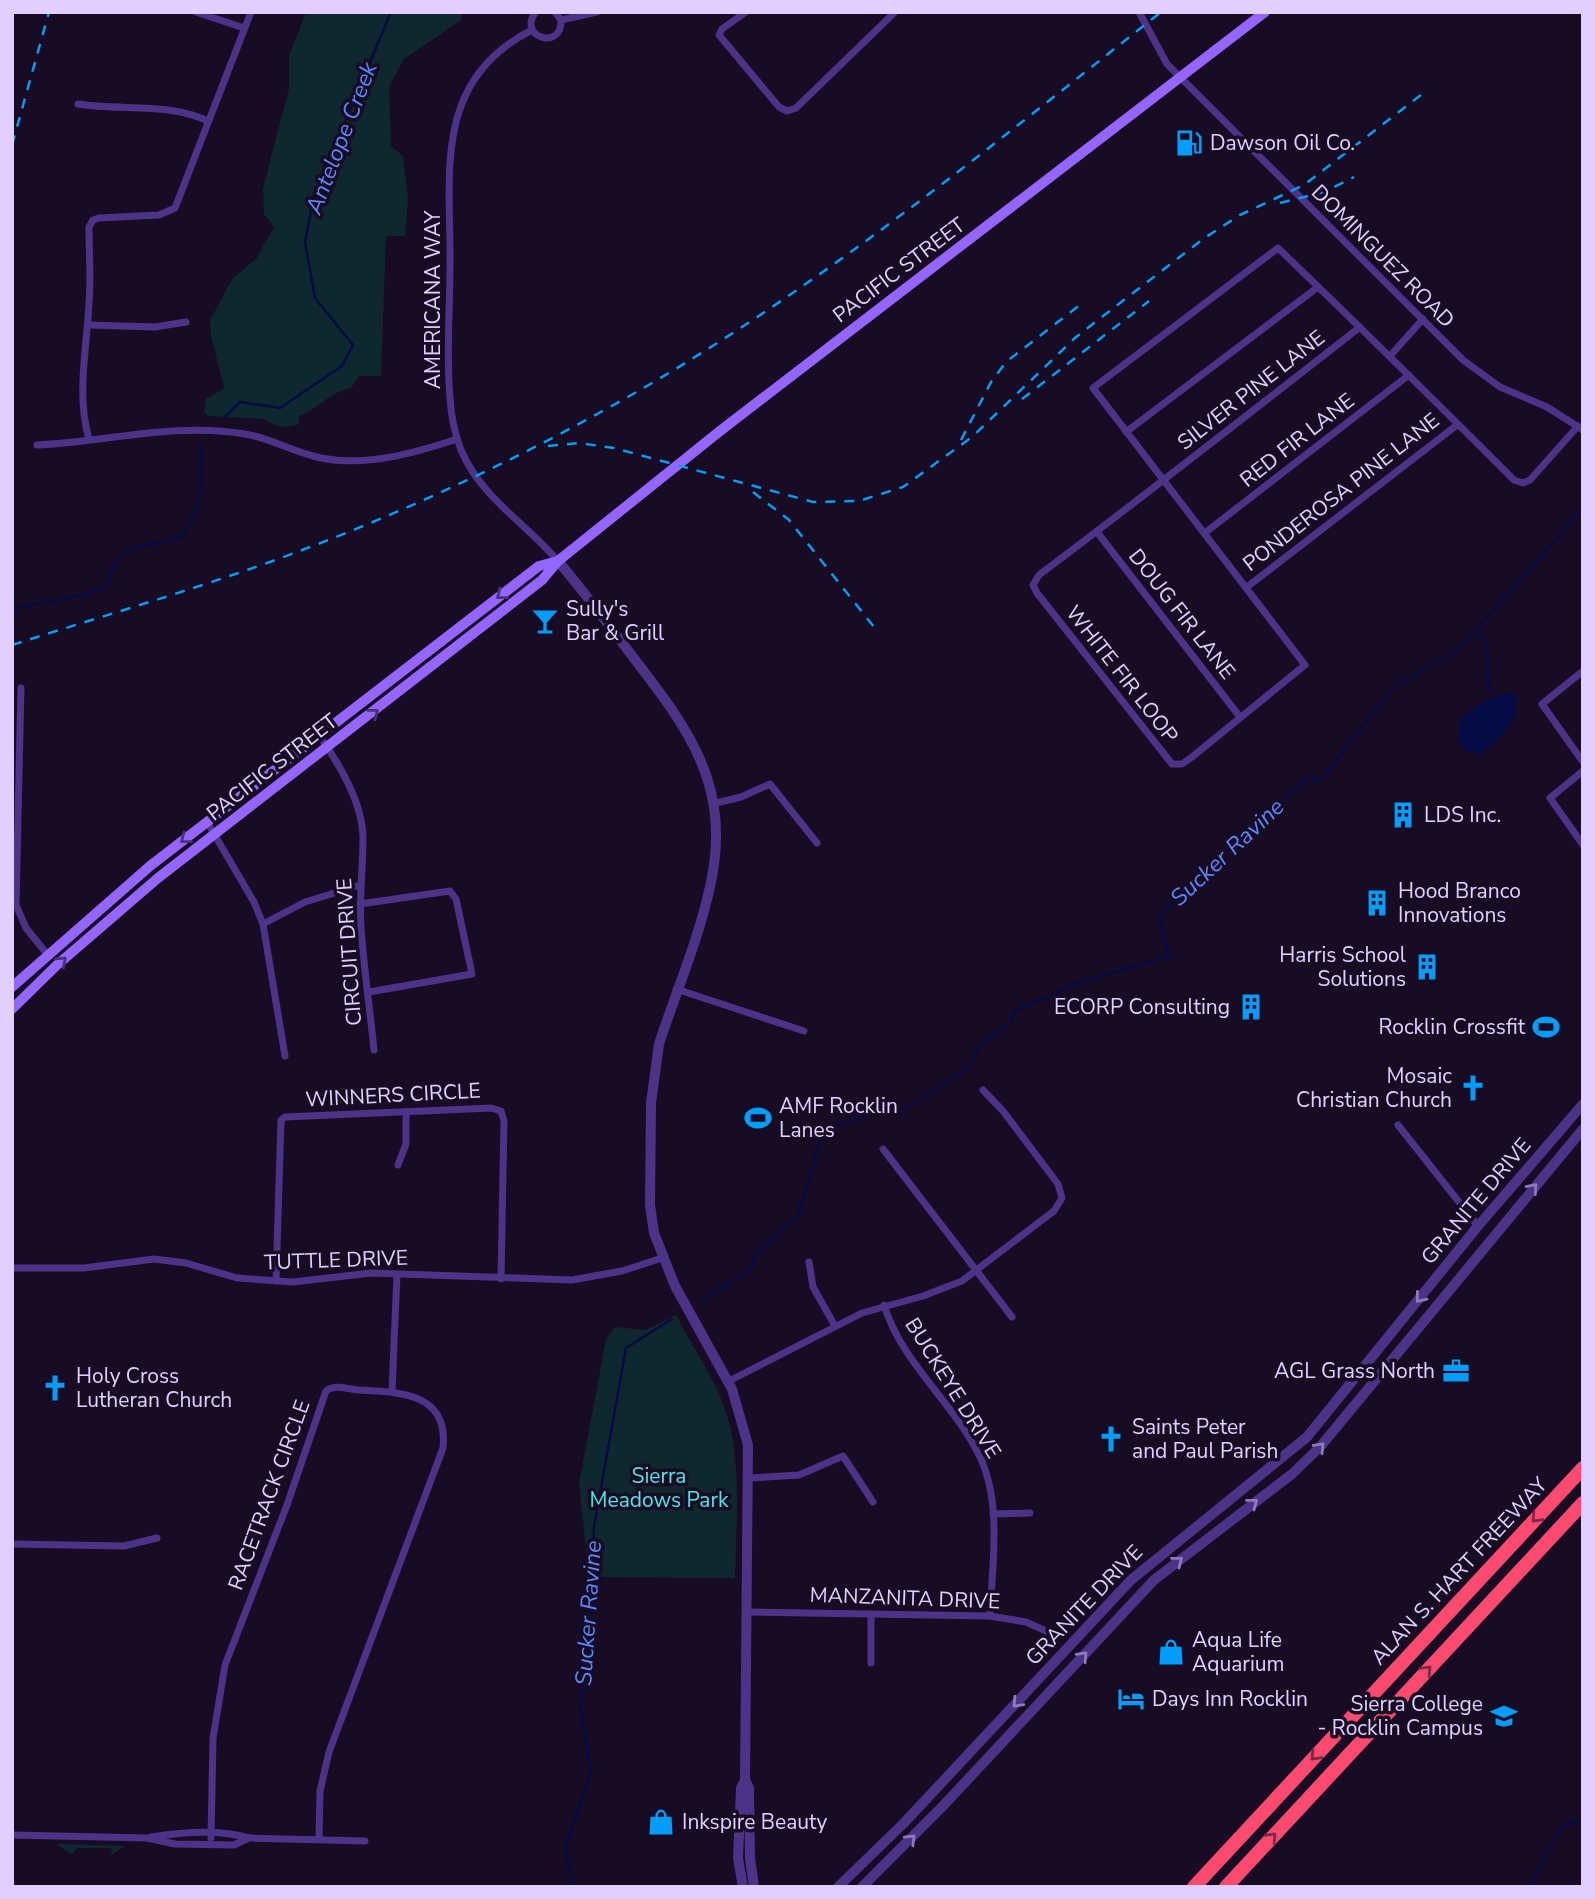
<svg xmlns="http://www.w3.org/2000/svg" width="1595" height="1899" font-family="'Nunito Sans',sans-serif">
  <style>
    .green { fill: #0f272f }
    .water { fill: #050b44 }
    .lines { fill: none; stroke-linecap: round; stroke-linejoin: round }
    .stream { stroke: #050b44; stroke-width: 2.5 }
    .minor { stroke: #4d3387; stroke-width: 7 }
    .tertiary { stroke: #4d3387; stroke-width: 10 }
    .secondary { stroke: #9466ff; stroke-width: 10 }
    .motorway { stroke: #ff4a6f; stroke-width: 14 }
    .rail { stroke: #009dfa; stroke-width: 2.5; stroke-dasharray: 10 9; stroke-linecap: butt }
    .oneway { stroke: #49307c }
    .oneway2 { stroke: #9079bd }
    .oneway3 { stroke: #7f2846 }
    .labels { text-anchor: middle; stroke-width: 7; stroke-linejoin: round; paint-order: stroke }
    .poi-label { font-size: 21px; fill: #e2cfff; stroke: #170c24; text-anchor: start }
    .street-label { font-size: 21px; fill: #e2cfff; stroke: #170c24 }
    .park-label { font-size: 21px; fill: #51e5e9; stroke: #170c24 }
    .water-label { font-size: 23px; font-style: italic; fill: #5d88ff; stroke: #170c24 }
  </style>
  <rect width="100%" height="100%" fill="#170c24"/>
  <!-- green -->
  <g class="green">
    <path d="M306 12H462L461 20 404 59 389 86 391 146 403 156 408 199 405 236H386L381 376H359L351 388C328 393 321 407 299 416V424C289 429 273 427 265 419L208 416 204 412 206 399 224 388 211 336 210 320 233 278 256 259 274 227 264 214 263 189 289 88V56Z"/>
    <path d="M676 1315C691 1345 713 1375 724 1406 743 1460 736 1521 735 1578L589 1577 579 1484 606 1339 615 1327 646 1330Z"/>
    <path d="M57 1845 58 1844 125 1846 111 1855 112 1848H77L72 1854Z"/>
  </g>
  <!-- water -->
  <path class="water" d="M1510 692 1516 694C1522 719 1499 742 1479 754L1466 751 1457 740 1462 716 1484 702Z"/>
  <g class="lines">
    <!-- stream -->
    <g class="stream">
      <path d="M225 417 240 402 280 408 342 366 353 345 315 298 305 242 314 196 391 12"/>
      <path d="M12 609 88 594 108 585C117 538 147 550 183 536L200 502 201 445"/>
      <path d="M1476 629C1501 657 1477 672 1495 698"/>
      <path d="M703 1300 751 1270 756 1253 799 1214 823 1129 873 1114 905 1109 970 1066 980 1045 1011 1022 1015 1011 1077 983 1169 956 1159 916 1278 802 1309 779H1322L1394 686 1458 650 1583 509"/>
      <path d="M573 1887 565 1848 591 1774 580 1704 588 1680 594 1527 626 1348 672 1319"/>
      <path d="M1528 1887 1563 1825 1583 1821"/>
    </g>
    <!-- minor -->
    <g class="minor">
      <path d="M196 12 244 28"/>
      <path d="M536 12C516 36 562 52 561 20L555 12"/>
      <path d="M746 12 722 29 719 35 779 107 787 111 796 108 895 12"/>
      <path d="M1139 12 1167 64 1463 360 1500 387 1547 407 1583 430"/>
      <path d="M561 20 597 12"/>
      <path d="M532 30C498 47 474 71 461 106 443 154 451 215 450 265 450 309 446 355 450 398 451 416 455 434 461 450 482 499 525 522 558 561"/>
      <path d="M78 104C122 111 168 102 208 121"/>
      <path d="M88 325 155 327 186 322"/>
      <path d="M1360 327C1254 410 1147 494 1039 575L1033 585 1037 593 1172 764H1182L1192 757 1305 665 1093 388 1278 248C1358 325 1436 402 1514 480L1523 483 1530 480 1578 426"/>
      <path d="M1390 356 1423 319"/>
      <path d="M1126 432 1318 287"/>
      <path d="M89 439C76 395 87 348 89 303 91 278 89 252 89 227L93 220 99 218 159 215 175 208 251 12"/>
      <path d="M37 445C106 442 175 422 245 434 271 438 295 453 321 458 366 467 415 453 457 439"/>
      <path d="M1097 532 1240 717"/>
      <path d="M1206 532 1409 375"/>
      <path d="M1247 587 1457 425"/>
      <path d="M1583 671 1542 704 1583 762"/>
      <path d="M21 688 16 905 26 928 47 954"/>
      <path d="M319 735C339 764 362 801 363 837 363 868 359 897 361 928 364 969 370 1010 374 1050"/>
      <path d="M1583 771 1550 798 1583 845"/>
      <path d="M716 803 741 797 770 784 817 843"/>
      <path d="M207 822 254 902 263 924 285 1056"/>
      <path d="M360 904 450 891 456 899 472 974 369 992"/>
      <path d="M263 924 305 902 360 885"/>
      <path d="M676 989 804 1031"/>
      <path d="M1398 1125 1478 1226"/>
      <path d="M883 1149 1012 1317"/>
      <path d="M398 1165 406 1144V1112"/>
      <path d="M809 1262 813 1287 835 1326"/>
      <path d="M12 1268H84L154 1259 186 1263 237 1278 293 1282 371 1273 572 1280 622 1271 662 1258"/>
      <path d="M276 1281 281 1120 285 1117 491 1108 501 1111 504 1121 501 1279"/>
      <path d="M884 1305C902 1363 951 1400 978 1453 1003 1501 992 1564 990 1616"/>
      <path d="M729 1381 862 1313 923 1296 962 1281 1054 1211 1062 1198 1058 1184 1003 1111 983 1090"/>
      <path d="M392 1391 397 1274"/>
      <path d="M750 1478 799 1475 843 1456 873 1502"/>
      <path d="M993 1514 1030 1513"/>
      <path d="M12 1544 124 1546 157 1538"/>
      <path d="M749 1612 990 1616 1026 1622 1057 1636"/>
      <path d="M871 1663V1614"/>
      <path d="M12 1835 147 1838 175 1844 234 1845 249 1838"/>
      <path d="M151 1837C182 1832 219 1829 249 1838L365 1841"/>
      <path d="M211 1838 213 1738 225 1665 287 1505 326 1391C336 1384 346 1389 358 1390 398 1392 449 1392 443 1448L329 1752 320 1791 319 1839"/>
    </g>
    <!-- tertiary -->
    <g class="tertiary">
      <path d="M558 561C584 592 609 625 633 657 689 730 731 785 711 882 700 936 676 992 659 1044L651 1103 650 1205 654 1233 675 1286 732 1389 748 1445 745 1780 741 1788 738 1858 743 1887"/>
      <path d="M745 1780 749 1788 750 1858 754 1887"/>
      <path d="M838 1887 903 1824 1131 1580 1307 1437 1478 1226 1583 1104"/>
      <path d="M862 1887 942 1807 1154 1580 1292 1474 1320 1447 1583 1129"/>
    </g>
    <!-- secondary -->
    <g class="secondary">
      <path d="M12 987 150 866 539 566 558 561"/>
      <path d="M12 1009 57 965 158 878 542 580 558 561 720 431 1265 12"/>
    </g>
    <!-- motorway -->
    <g class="motorway">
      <path d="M1194 1887 1583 1468"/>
      <path d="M1226 1887 1583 1503"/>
    </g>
    <!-- rail -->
    <g class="rail">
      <path d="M12 145 49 12"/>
      <path d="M1280 203 1324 192 1354 177"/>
      <path d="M1022 399 1149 301"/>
      <path d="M961 440 991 382 1006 362 1085 301"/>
      <path d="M548 446 579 443 614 448 813 502 859 501 903 487 972 437 1076 337 1203 239 1240 215 1304 185 1426 91"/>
      <path d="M753 492 789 520 878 632"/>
      <path d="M12 645C90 620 169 597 247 570 368 528 486 475 599 413 801 303 981 154 1161 12"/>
    </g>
  </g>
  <!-- one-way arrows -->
  <defs><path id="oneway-chevron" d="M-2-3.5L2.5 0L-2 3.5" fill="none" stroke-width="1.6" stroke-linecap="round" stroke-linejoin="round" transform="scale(1.75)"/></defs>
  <g class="oneway">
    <use href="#oneway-chevron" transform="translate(501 595) rotate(142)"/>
    <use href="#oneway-chevron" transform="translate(374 713) rotate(-38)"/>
    <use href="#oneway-chevron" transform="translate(185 839) rotate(142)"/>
    <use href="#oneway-chevron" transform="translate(62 961) rotate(-42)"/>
  </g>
  <g class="oneway2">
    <use href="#oneway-chevron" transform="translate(1533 1188) rotate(-49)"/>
    <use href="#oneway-chevron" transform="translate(1420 1298) rotate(129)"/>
    <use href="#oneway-chevron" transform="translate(1320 1447) rotate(-46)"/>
    <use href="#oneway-chevron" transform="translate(1253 1503) rotate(-38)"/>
    <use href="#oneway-chevron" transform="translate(1178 1561) rotate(-38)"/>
    <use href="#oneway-chevron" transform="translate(1083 1656) rotate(-47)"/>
    <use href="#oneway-chevron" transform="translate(1017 1703) rotate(133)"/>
    <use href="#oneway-chevron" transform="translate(911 1839) rotate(-45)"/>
  </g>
  <g class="oneway3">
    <use href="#oneway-chevron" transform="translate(1536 1518) rotate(133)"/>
    <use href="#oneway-chevron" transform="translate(1427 1670) rotate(-47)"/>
    <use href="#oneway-chevron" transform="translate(1315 1756) rotate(133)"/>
    <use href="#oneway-chevron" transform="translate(1272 1837) rotate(-47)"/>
  </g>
  <!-- icons -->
  <defs>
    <g id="fuel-bare" transform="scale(2.1)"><path d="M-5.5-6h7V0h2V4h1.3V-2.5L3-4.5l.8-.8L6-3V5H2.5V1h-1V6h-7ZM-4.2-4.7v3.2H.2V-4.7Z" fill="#009dfa" stroke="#170c24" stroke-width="2.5" paint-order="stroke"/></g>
    <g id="bar-bare" transform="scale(2.1)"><path d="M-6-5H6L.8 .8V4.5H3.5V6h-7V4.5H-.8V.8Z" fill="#009dfa" stroke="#170c24" stroke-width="2.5" paint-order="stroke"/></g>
    <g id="building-bare" transform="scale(2.1)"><path d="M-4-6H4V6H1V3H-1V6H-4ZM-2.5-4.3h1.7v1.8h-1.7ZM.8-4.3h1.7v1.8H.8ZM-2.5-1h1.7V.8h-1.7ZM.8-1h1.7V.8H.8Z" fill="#009dfa" stroke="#170c24" stroke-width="2.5" paint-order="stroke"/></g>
    <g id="stadium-bare" transform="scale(2.1)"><path d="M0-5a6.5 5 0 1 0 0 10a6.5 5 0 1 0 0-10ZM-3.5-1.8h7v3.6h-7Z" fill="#009dfa" stroke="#170c24" stroke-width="2.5" paint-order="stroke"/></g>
    <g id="church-bare" transform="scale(2.1)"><path d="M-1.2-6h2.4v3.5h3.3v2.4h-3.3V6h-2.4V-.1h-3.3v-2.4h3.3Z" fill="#009dfa" stroke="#170c24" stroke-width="2.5" paint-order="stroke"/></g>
    <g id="office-bare" transform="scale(2.1)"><path d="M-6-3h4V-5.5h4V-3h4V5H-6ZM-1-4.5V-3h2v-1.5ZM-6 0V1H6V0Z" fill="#009dfa" stroke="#170c24" stroke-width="2.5" paint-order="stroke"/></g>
    <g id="shop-bare" transform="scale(2.1)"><path d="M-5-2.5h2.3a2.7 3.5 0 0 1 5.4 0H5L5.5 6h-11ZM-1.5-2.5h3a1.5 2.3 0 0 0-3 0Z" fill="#009dfa" stroke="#170c24" stroke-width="2.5" paint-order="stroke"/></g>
    <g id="hotel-bare" transform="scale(2.1)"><path d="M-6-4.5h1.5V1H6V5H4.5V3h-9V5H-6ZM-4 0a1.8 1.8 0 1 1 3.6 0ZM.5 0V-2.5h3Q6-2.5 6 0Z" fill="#009dfa" stroke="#170c24" stroke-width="2.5" paint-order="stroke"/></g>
    <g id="university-bare" transform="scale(2.1)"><path d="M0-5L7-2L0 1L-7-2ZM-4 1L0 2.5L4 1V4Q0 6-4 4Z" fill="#009dfa" stroke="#170c24" stroke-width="2.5" paint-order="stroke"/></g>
  </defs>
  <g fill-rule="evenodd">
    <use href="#fuel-bare" x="1189" y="143"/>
    <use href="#bar-bare" x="545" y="621"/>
    <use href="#building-bare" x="1403" y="815"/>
    <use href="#building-bare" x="1377" y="903"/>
    <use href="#building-bare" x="1427" y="967"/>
    <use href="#building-bare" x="1251" y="1007"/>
    <use href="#stadium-bare" x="1546" y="1027"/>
    <use href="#church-bare" x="1473" y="1088"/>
    <use href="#stadium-bare" x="758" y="1118"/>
    <use href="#office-bare" x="1456" y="1371"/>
    <use href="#church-bare" x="55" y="1388"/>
    <use href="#church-bare" x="1111" y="1439"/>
    <use href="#shop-bare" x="1171" y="1652"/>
    <use href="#hotel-bare" x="1131" y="1699"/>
    <use href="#university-bare" x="1504" y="1716"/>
    <use href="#shop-bare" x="661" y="1822"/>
  </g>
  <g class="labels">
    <!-- poi labels -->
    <g class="poi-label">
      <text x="1210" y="150">Dawson Oil Co.</text>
      <text x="566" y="616">Sully's<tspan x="566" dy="24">Bar &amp; Grill</tspan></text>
      <text x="1424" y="822">LDS Inc.</text>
      <text x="1398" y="898">Hood Branco<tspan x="1398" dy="24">Innovations</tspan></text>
      <text x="1406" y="962" text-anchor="end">Harris School<tspan x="1406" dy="24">Solutions</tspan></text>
      <text x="1230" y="1014" text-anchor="end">ECORP Consulting</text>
      <text x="1525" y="1034" text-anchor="end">Rocklin Crossfit</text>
      <text x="1452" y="1083" text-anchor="end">Mosaic<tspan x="1452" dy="24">Christian Church</tspan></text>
      <text x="779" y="1113">AMF Rocklin<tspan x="779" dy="24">Lanes</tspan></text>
      <text x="1435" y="1378" text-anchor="end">AGL Grass North</text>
      <text x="76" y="1383">Holy Cross<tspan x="76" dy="24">Lutheran Church</tspan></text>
      <text x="1132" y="1434">Saints Peter<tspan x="1132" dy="24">and Paul Parish</tspan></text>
      <text x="1192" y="1647">Aqua Life<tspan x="1192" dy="24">Aquarium</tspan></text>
      <text x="1152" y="1706">Days Inn Rocklin</text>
      <text x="1483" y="1711" text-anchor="end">Sierra College<tspan x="1483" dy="24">- Rocklin Campus</tspan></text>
      <text x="682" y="1829">Inkspire Beauty</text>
    </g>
    <!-- street labels -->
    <g class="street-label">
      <text transform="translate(1383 256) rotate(45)" y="7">DOMINGUEZ ROAD</text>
      <text transform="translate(899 270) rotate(-37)" y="7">PACIFIC STREET</text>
      <text transform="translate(433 300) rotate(-90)" y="7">AMERICANA WAY</text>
      <text transform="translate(1251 390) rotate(-38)" y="7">SILVER PINE LANE</text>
      <text transform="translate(1297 440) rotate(-38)" y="7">RED FIR LANE</text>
      <text transform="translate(1341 492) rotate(-38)" y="7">PONDEROSA PINE LANE</text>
      <text transform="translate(1182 614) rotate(52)" y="7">DOUG FIR LANE</text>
      <text transform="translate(1122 674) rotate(52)" y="7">WHITE FIR LOOP</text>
      <text transform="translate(272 767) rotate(-38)" y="7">PACIFIC STREET</text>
      <text transform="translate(349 952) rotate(-94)" y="7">CIRCUIT DRIVE</text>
      <text transform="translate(393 1095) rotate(-3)" y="7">WINNERS CIRCLE</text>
      <text transform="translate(1476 1201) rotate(-50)" y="7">GRANITE DRIVE</text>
      <text transform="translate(336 1260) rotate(-2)" y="7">TUTTLE DRIVE</text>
      <text transform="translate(953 1388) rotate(58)" y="7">BUCKEYE DRIVE</text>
      <text transform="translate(269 1495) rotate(-70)" y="7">RACETRACK CIRCLE</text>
      <text transform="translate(1459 1571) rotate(-47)" y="7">ALAN S. HART FREEWAY</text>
      <text transform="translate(905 1598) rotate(2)" y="7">MANZANITA DRIVE</text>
      <text transform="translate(1084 1605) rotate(-46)" y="7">GRANITE DRIVE</text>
    </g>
    <!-- park labels -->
    <g class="park-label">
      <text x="659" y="1483">Sierra<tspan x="659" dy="24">Meadows Park</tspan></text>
    </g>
    <!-- water labels -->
    <g class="water-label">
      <text transform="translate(341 138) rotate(-69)" y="8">Antelope Creek</text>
      <text transform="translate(1227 852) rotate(-43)" y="8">Sucker Ravine</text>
      <text transform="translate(588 1613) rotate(-86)" y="8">Sucker Ravine</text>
    </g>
  </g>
  <!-- border -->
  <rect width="1595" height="1899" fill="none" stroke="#e2cfff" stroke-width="28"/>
</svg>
